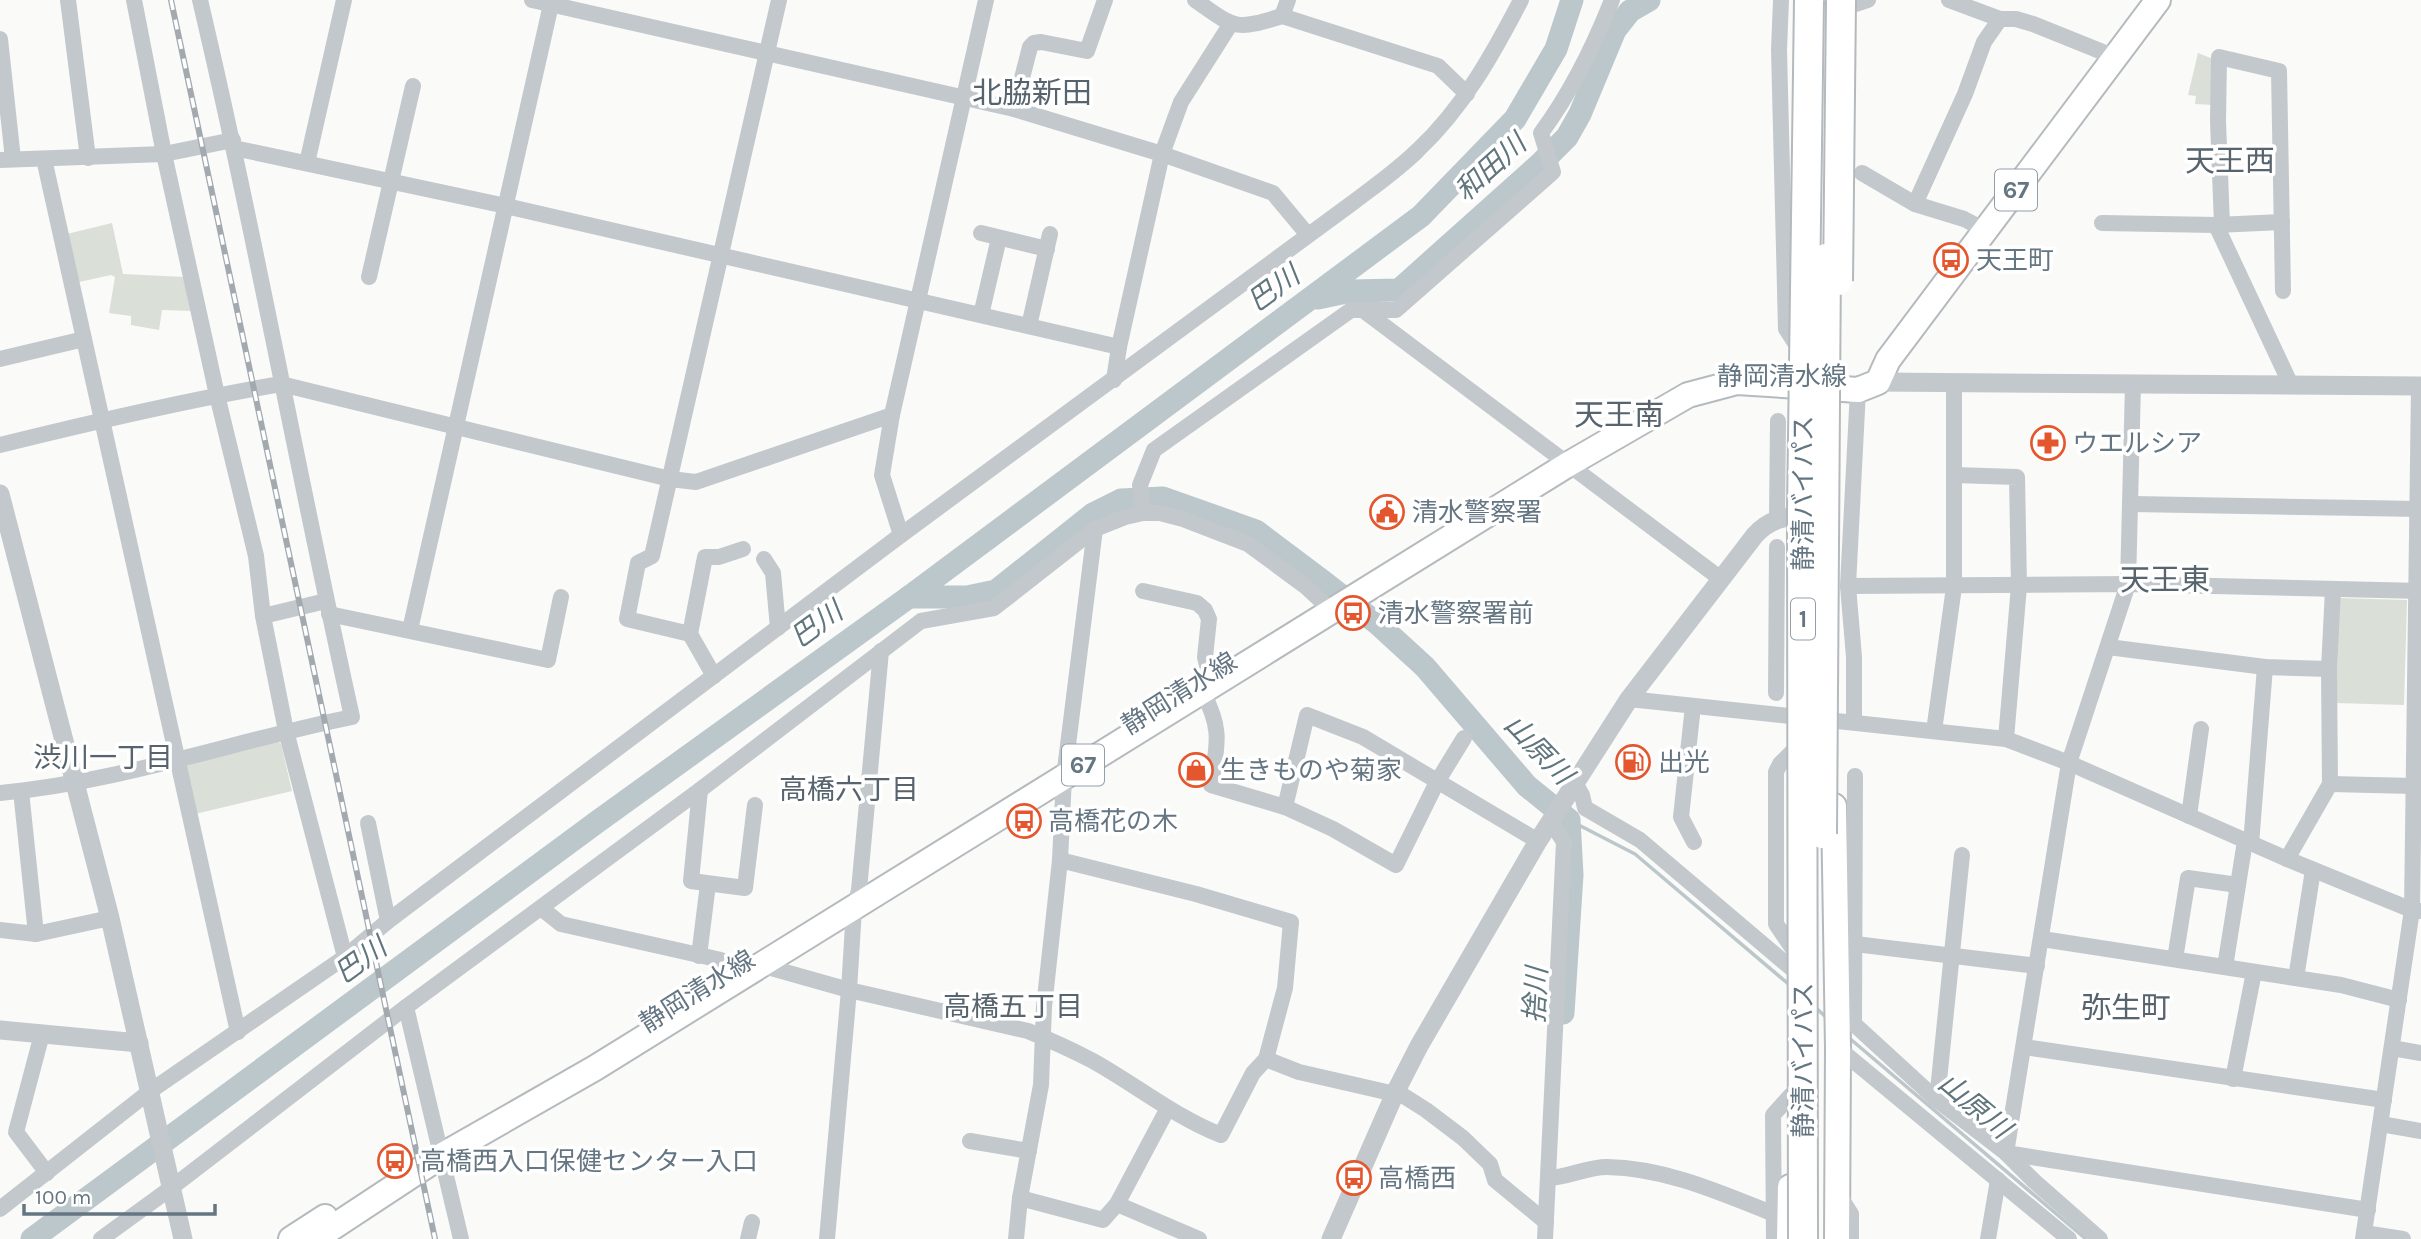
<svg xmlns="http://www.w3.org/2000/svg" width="2421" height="1239" font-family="Karla,'Noto Sans JP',sans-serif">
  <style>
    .green { fill: #dadfd7 }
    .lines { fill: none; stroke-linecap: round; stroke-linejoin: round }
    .stream { stroke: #bbc7cb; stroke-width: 3.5 }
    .river { stroke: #bbc7cb; stroke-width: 23 }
    .primary-casing { stroke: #b5babe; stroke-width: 28 }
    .trunk-casing { stroke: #b4b9bd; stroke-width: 28 }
    .minor { stroke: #c3c8cc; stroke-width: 16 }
    .tertiary { stroke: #c3c8cc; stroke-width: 19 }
    .primary { stroke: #fff; stroke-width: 24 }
    .trunk { stroke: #fff; stroke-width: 24 }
    .rail-casing { stroke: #a2aab0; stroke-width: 6 }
    .rail { stroke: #fff; stroke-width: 3.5; stroke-dasharray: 10; stroke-linecap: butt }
    .motorway-bridge-casing { stroke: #b4b9bd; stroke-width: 32; stroke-linecap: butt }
    .motorway-bridge { stroke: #fff; stroke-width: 28 }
    .labels { text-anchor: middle; stroke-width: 7; stroke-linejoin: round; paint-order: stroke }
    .shield { fill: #fff; stroke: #939fa8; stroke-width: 2 }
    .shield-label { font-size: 24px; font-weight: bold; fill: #657683 }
    .poi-label { font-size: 26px; fill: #657683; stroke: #fff; text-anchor: start }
    .street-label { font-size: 26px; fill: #657683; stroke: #fff }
    .water-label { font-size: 28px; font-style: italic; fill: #60757c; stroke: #fff }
    .neighbourhood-label { font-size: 28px; fill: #57646e; stroke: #fff }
    .quarter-label { font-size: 30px; fill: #57646e; stroke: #fff }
  </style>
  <rect width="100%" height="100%" fill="#fafaf8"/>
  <!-- green -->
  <g class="green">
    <path d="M2198 53 2213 59V105L2195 104 2196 96 2188 95Z"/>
    <path d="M112 223 123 274 185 277 193 311 162 310 159 330 131 325V316L109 313 115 277 111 275 79 282 67 234Z"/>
    <path d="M2339 598 2407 600 2404 705 2336 703Z"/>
    <path d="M277 740 281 744 292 791 195 814 185 769 189 761Z"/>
  </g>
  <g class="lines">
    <!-- stream -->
    <g class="stream">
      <path d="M1569 820 1635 854 1792 987"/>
      <path d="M1814 1006 1829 1020"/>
      <path d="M1848 1037 2086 1239"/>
    </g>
    <!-- river -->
    <g class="river">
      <path d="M1318 298 1351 291 1399 290 1542 162 1567 137 1580 114 1615 30 1630 11 1649 0"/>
      <path d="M909 597H967L996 591 1093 514 1121 500 1163 498 1256 531 1321 580 1378 624 1425 667 1527 786 1569 820 1572 875 1563 1013"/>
      <path d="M32 1239 597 822 909 597 1421 216 1515 119 1556 49 1572 0"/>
    </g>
    <!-- primary casing -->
    <g class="primary-casing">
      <g id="primary">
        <path d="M291 1239 325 1217"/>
        <path d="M315 1239 441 1156 595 1068 1567 465 1688 395 1737 382 1858 390 1878 382 1888 360 2158 0"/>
      </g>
    </g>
    <!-- trunk casing -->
    <g class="trunk-casing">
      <g id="trunk">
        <path d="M1834 806 1838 1048 1837 1239"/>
        <path d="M1789 1239 1790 1187"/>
      </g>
    </g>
    <!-- minor -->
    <g class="minor">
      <path d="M68 0 88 158"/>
      <path d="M134 0 164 154 217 395 256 556 263 616 286 731 345 957"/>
      <path d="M532 0 1014 109 1162 154 1273 193 1308 235"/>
      <path d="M1195 0C1235 28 1234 31 1282 16L1288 0"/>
      <path d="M1781 0 1779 50 1786 329 1801 352"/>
      <path d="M1949 0 2000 19H2016L2033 24 2115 57"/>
      <path d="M1853 5 1868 0"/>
      <path d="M1282 16 1438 66 1467 94"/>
      <path d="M0 39 13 159"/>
      <path d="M1014 109 1030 47 1034 43 1041 42 1087 51 1105 0"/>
      <path d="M234 148 506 206 1119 347"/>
      <path d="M44 159 238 1032"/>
      <path d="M0 160 164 154 233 140"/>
      <path d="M307 163 344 0"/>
      <path d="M1862 173 1915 204 1964 219 1985 230"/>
      <path d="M1915 204 1965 94 1984 42 2000 19"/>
      <path d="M2102 223 2216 225 2282 222"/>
      <path d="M2216 225 2290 383"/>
      <path d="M2222 225 2218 121 2219 57 2279 71 2283 291"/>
      <path d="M981 233 1047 249"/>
      <path d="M369 277 413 86"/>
      <path d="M1363 310 1721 579"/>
      <path d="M981 315 999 238"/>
      <path d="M1029 326 1050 234"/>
      <path d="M0 359 84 339"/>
      <path d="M1114 380 1119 347 1162 154 1181 102 1230 25"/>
      <path d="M2133 384 2128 584 2069 763 2006 1153 2368 1210"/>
      <path d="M892 415 882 475 901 535"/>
      <path d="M0 445C93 422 186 400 281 384L670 479 696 482 892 415 986 0"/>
      <path d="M1954 475 2017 477 2019 586 2006 739"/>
      <path d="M2132 504 2421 509"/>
      <path d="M1143 513 1140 485 1154 450 1351 310H1396L1553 172 1541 133C1572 91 1593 48 1612 0"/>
      <path d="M1777 519 1778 421"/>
      <path d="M764 559 773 573 778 628"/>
      <path d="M1848 586 2128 584 2421 591"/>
      <path d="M1143 591 1197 603 1205 610 1209 619 1205 657 1209 674"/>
      <path d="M329 614 548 660 561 597"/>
      <path d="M263 616 326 601"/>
      <path d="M410 630 552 0"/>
      <path d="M690 634 705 557H719L743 549"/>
      <path d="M2108 647 2265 667 2329 669"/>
      <path d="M714 676 690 634 627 619 638 563 652 556 779 0"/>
      <path d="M1203 693C1223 730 1217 745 1211 785L1285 807 1333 829 1396 865 1437 782 1464 738"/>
      <path d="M1776 693 1777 547"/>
      <path d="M1629 699 2006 739 2069 763 2287 859 2412 910 2421 911"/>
      <path d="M1693 706 1681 817 1694 842"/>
      <path d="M1854 722V657L1848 586 1858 390"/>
      <path d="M1934 731 1954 587V382"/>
      <path d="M1855 776 1854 1024 1937 1100 2006 1153 2034 1181 2100 1239"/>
      <path d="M1575 783 1582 795 1585 808 1640 840 1791 968"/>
      <path d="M2330 784 2414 786"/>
      <path d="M700 790 691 881 745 888 755 805"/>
      <path d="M21 791 36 934"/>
      <path d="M0 793C120 782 234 741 352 717 299 479 256 238 200 0"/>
      <path d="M1285 807 1307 715 1363 737 1538 841"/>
      <path d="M2189 816 2201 729"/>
      <path d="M368 823 388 921"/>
      <path d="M2251 844 2265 667"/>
      <path d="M2287 859 2330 784 2329 669 2333 589"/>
      <path d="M1060 860 1064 777 1095 529"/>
      <path d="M541 908 561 924 721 960 729 971"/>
      <path d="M0 930 36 934 110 918"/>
      <path d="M2042 939 2341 985 2399 1000"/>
      <path d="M1855 944 2037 966"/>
      <path d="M1795 952 1776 924V772L1780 764 1804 740"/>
      <path d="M699 956 708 884"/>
      <path d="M2175 959 2188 878 2238 885"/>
      <path d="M760 965 849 990 1028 1031C1050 1040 1072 1050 1093 1061 1136 1085 1175 1117 1221 1135L1253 1073 1266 1059 1285 988 1291 922 1196 894 1060 860 1044 1007 1041 1085 1020 1198 1016 1239"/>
      <path d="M2225 967 2245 841"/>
      <path d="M2296 978 2313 870"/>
      <path d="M406 1007 461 1239"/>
      <path d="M42 1034 16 1132 47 1173"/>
      <path d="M2024 1047 2384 1100"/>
      <path d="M1838 1048 2069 1239"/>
      <path d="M2392 1048 2421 1053"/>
      <path d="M1266 1059 1299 1072 1395 1094"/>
      <path d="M2233 1079 2254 972"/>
      <path d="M1396 1091 1426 1110 1463 1138 1490 1164 1495 1180 1546 1222"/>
      <path d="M1937 1100 1962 855"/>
      <path d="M2381 1124 2421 1131"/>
      <path d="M970 1141 1029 1151"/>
      <path d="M1549 1178C1569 1177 1587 1167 1607 1167 1666 1168 1721 1193 1774 1214"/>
      <path d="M1839 1195 1851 1214V1239"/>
      <path d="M1020 1198 1103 1220 1117 1204 1168 1108"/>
      <path d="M1117 1204 1199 1239"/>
      <path d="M0 1209 149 1092 345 957 388 921 901 535 1355 201C1376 185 1399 169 1418 150 1463 108 1493 54 1521 0"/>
      <path d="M2364 1233 2403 1239"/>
      <path d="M101 1239 171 1188 406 1007 700 790 921 621 994 608 1095 529 1125 517 1143 513H1160L1183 519 1248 544 1305 586 1333 612"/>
      <path d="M748 1239 752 1222"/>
      <path d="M827 1239 849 990 854 909 859 890 881 651"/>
      <path d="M1545 1239 1564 842 1551 822"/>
      <path d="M1774 1239 1773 1115 1791 1095"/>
      <path d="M1988 1239 1998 1180"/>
      <path d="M2363 1239 2412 910 2419 386"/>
    </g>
    <!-- tertiary -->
    <g class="tertiary">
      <path d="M1878 382 2421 386"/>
      <path d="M0 494 110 918 183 1239"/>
      <path d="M0 1030 139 1043"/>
      <path d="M1331 1239 1396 1091 1419 1046 1538 841 1629 699 1755 535C1770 518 1786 517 1808 514"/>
    </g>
    <!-- primary -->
    <use href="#primary" class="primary"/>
    <!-- trunk -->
    <use href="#trunk" class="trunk"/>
    <!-- rail casing -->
    <g class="rail-casing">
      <path id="rail" d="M171 0 435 1239"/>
    </g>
    <!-- rail -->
    <use href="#rail" class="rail"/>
    <!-- motorway-bridge casing -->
    <g class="motorway-bridge-casing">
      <g id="motorway-bridge">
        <path d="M1838 281 1841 0"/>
        <path d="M1822 834 1826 258"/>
        <path d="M1803 1239 1802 510 1809 0"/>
      </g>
    </g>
    <!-- motorway-bridge -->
    <use href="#motorway-bridge" class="motorway-bridge"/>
  </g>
  <!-- icons -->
  <defs>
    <g id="bus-ring" transform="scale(1.75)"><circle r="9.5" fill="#fff" stroke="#e4572e" stroke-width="1.5"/><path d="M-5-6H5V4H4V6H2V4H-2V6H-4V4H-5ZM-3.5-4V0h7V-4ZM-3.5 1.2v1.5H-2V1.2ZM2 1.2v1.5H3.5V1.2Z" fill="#e4572e"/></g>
    <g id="pharmacy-ring" transform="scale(1.75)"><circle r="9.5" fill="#fff" stroke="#e4572e" stroke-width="1.5"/><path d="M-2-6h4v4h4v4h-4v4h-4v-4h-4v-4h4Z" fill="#e4572e"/></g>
    <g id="civic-ring" transform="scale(1.75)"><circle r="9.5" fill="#fff" stroke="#e4572e" stroke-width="1.5"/><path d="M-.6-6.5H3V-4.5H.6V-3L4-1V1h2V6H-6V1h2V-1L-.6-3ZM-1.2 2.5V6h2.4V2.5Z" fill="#e4572e"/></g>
    <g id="fuel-ring" transform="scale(1.75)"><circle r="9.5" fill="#fff" stroke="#e4572e" stroke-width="1.5"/><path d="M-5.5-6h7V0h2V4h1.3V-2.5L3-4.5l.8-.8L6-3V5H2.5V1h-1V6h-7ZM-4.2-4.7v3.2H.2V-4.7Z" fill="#e4572e"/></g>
    <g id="shop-ring" transform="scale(1.75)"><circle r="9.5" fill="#fff" stroke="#e4572e" stroke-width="1.5"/><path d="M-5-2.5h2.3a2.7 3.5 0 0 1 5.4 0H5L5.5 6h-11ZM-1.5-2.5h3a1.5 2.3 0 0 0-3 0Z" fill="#e4572e"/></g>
  </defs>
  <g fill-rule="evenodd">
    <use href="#bus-ring" x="1951" y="260"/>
    <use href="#pharmacy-ring" x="2048" y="443"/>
    <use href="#civic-ring" x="1387" y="512"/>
    <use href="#bus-ring" x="1353" y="613"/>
    <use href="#fuel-ring" x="1633" y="762"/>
    <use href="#shop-ring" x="1196" y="770"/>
    <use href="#bus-ring" x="1024" y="821"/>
    <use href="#bus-ring" x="395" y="1161"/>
    <use href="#bus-ring" x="1354" y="1178"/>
  </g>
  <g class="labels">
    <!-- shield labels -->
    <g class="shield">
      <rect x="1995" y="169.5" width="42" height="41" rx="5"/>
      <rect x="1791" y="598.5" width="24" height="41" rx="5"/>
      <rect x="1062" y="744.5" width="42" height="41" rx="5"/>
    </g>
    <g class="shield-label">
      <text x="2016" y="198">67</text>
      <text x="1803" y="627">1</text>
      <text x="1083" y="773">67</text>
    </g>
    <!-- poi labels -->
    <g class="poi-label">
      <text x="1976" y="269">天王町</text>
      <text x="2072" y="452">ウエルシア</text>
      <text x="1412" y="521">清水警察署</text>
      <text x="1378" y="622">清水警察署前</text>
      <text x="1658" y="771">出光</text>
      <text x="1220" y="779">生きものや菊家</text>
      <text x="1048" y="830">高橋花の木</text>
      <text x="420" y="1170">高橋西入口保健センター入口</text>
      <text x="1378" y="1187">高橋西</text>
    </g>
    <!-- street labels -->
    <g class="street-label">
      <text x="1782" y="385">静岡清水線</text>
      <text transform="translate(1803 493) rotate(-90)" y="9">静清バイパス</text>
      <text transform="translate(1179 693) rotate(-32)" y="9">静岡清水線</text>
      <text transform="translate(697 991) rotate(-32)" y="9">静岡清水線</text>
      <text transform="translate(1803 1060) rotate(-90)" y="9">静清バイパス</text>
    </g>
    <!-- water labels -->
    <g class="water-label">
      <text transform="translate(1490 167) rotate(-42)" y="10">和田川</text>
      <text transform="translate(1273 288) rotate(-36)" y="10">巴川</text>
      <text transform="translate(816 624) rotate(-36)" y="10">巴川</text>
      <text transform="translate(1539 749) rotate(46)" y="10">山原川</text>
      <text transform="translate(360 960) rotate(-36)" y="10">巴川</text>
      <text transform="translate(1535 995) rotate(-87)" y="10">捨川</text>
      <text transform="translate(1975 1105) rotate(40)" y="10">山原川</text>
    </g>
    <!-- neighbourhood labels -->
    <g class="neighbourhood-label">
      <text x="103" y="767">渋川一丁目</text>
      <text x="849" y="799">高橋六丁目</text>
      <text x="1013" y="1016">高橋五丁目</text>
    </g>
    <!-- quarter labels -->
    <g class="quarter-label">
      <text x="1032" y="103">北脇新田</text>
      <text x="2230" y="171">天王西</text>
      <text x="1619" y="425">天王南</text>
      <text x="2165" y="590">天王東</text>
      <text x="2126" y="1018">弥生町</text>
    </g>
  </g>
  <!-- scale -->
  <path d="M24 1204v10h191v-10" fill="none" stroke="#657683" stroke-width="3.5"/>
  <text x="35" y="1204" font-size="21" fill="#657683" stroke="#ffffff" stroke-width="5" paint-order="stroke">100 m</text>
</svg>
